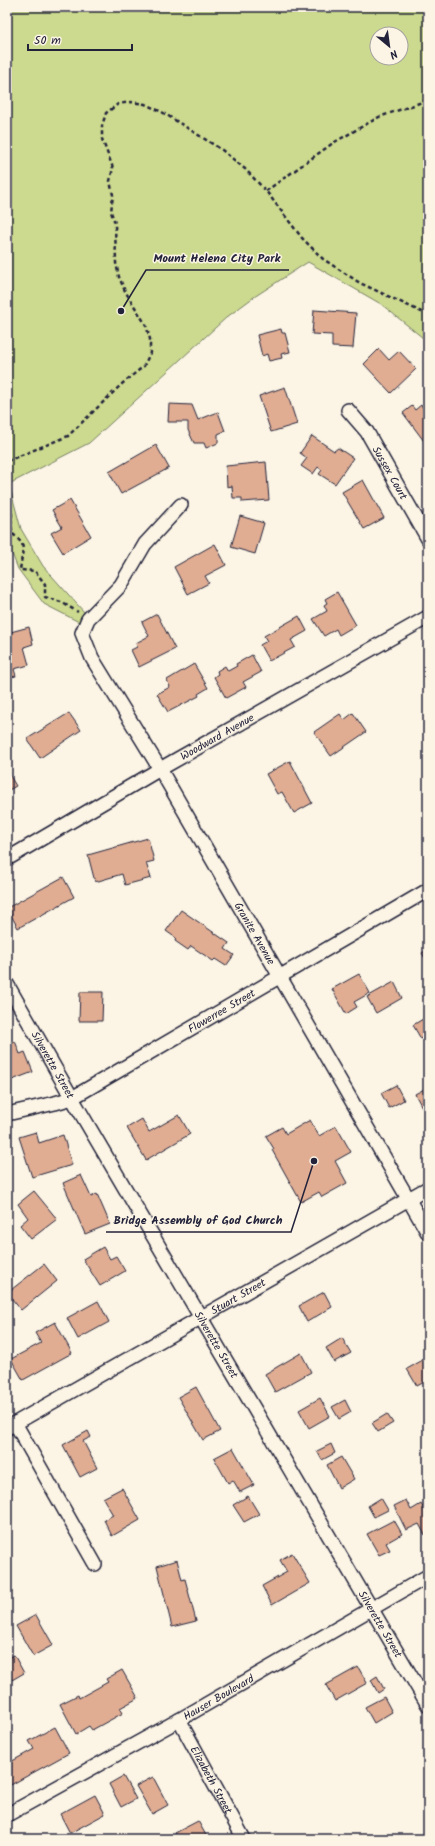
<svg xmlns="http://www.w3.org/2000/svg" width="435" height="1846" font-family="Kalam,sans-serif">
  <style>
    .green { fill: #cbda8e; stroke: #767e64; fill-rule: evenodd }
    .building { fill: #e0ad93; stroke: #22223b }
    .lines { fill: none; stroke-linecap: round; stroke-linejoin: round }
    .minor-casing { stroke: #22223b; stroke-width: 16 }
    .path { stroke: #22223b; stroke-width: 2.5; stroke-dasharray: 4 3; stroke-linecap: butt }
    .minor { stroke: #fcf5e5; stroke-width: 13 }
    .labels { text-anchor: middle; stroke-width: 3; stroke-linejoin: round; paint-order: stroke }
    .street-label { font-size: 11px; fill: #22223b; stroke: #fcf5e5 }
    .leader { fill: none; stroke: #22223b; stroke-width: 1.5 }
    .callout-dot { fill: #22223b; stroke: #fcf5e5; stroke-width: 1.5 }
    .callout-label { font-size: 12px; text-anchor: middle; font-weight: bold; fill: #22223b; stroke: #fcf5e5; stroke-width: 3; stroke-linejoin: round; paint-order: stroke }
  </style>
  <rect width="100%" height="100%" fill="#fcf5e5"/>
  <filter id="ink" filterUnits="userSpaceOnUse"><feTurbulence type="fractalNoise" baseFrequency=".025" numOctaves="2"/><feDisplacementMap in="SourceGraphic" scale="8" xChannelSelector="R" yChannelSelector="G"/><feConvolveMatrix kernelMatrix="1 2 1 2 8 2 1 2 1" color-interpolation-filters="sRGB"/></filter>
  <g filter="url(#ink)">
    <!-- green -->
    <path class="green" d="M7 7H428V342L381 304 308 262 254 297 227 317 89 443 9 484 21 529 43 566 84 612 79 622 44 604 18 569 7 541ZM377 34H401V58H377Z"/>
    <!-- building -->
    <g class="building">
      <path d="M314 310 356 313 353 348 332 347V335L312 334Z"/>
      <path d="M281 329 282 333H285L290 352 281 354 282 358 269 361 267 354 262 356 257 335Z"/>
      <path d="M379 349 389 360 399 351 416 369 391 393 364 364Z"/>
      <path d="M285 387 297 424 271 432 259 396Z"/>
      <path d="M169 404 192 405 198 420 218 412 225 431 218 434V443L206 448 204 443H194L188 430V422H168Z"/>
      <path d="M421 405 426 412 428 410 427 445 403 413 412 406 415 410Z"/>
      <path d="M312 436 334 451 338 448 353 458 335 484 319 474 322 470 318 467 313 474 301 466 307 458 300 453Z"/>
      <path d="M156 445 169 468 121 494 109 472Z"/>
      <path d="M266 462 269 500 242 502V498H233L232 486 227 487 226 466Z"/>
      <path d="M363 480 384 518 364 529 342 492Z"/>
      <path d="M70 500 91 536 63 553 51 533 62 527 52 510Z"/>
      <path d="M240 516 264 523 255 554 231 547Z"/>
      <path d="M215 544 226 565 205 576 209 583 188 594 174 567Z"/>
      <path d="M337 592 356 625 339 635 336 629 324 636 313 619 327 611 324 605 327 603 325 599Z"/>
      <path d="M157 614 175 649 139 667 131 650 137 647 136 643 149 636 142 622Z"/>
      <path d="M299 616 307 631 291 640 295 647 269 661 260 645 267 641 264 636Z"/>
      <path d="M29 627 33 644 24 647 29 665 14 669 16 676 7 678V644H9L7 633Z"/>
      <path d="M252 655 261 672 243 682 246 687 226 698 214 677 218 674 217 671 225 666 228 671 237 666 236 664Z"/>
      <path d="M194 664 208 688 198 694 199 696 168 712 157 694 170 687 167 680Z"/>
      <path d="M69 713 81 730 40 758 27 739Z"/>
      <path d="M353 713 366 732 331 756 314 732 340 714 344 720Z"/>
      <path d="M290 761 312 803 294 813 282 792 277 794 266 774Z"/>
      <path d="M7 771 16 786 7 791Z"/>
      <path d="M148 838 154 861 146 863 151 878 125 885 122 874 95 882 88 855Z"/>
      <path d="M63 877 74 897 18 928 7 908Z"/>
      <path d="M181 910 229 943 225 949 234 955 226 966 215 959 213 961 191 946 188 950 175 941 176 938 166 931Z"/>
      <path d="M428 949V963L422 953Z"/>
      <path d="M359 974 370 993 354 1002 357 1007 346 1014 332 989Z"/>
      <path d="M394 982 402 998 376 1013 367 997Z"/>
      <path d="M80 992H103L102 1021H79Z"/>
      <path d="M428 1016V1035L421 1039 413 1025Z"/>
      <path d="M15 1041 20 1054 25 1052 33 1072 7 1082V1044Z"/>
      <path d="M396 1085 404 1100 389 1108 381 1093Z"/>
      <path d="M428 1087V1109L424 1111 415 1094Z"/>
      <path d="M179 1115 190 1134 146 1160 127 1128 142 1119 149 1132Z"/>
      <path d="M310 1120 319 1136 336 1126 351 1152 335 1161 347 1183 322 1197 319 1192 301 1202 272 1150 274 1149 266 1136 282 1127 286 1134Z"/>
      <path d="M36 1132 39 1143 63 1135 72 1165 32 1177 19 1137Z"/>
      <path d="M81 1175 91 1197 97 1194 110 1224 85 1234 63 1183Z"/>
      <path d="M34 1191 57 1219 31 1239 20 1225 28 1218 18 1204Z"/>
      <path d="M103 1247 110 1259 116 1256 125 1271 100 1286 83 1259Z"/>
      <path d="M44 1264 57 1281 21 1310 7 1293Z"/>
      <path d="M324 1292 332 1307 307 1322 299 1306Z"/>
      <path d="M98 1301 109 1322 78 1339 67 1318Z"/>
      <path d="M55 1322 72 1353 23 1380 11 1359 41 1343 35 1333Z"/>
      <path d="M342 1338 351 1353 334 1362 326 1348Z"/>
      <path d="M301 1353 311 1372 275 1392 265 1374Z"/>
      <path d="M428 1357V1380L417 1386 407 1369Z"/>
      <path d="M196 1387 220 1431 203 1440 178 1397Z"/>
      <path d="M320 1398 330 1416 309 1428 299 1410Z"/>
      <path d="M345 1400 351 1412 339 1419 332 1407Z"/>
      <path d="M387 1414 393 1423 378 1432 372 1423Z"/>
      <path d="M88 1431 91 1437 83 1441 97 1468 80 1477 63 1445Z"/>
      <path d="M331 1444 335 1453 322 1460 317 1451Z"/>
      <path d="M233 1448 254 1485 240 1492 233 1480 228 1483 214 1458Z"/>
      <path d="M341 1457 354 1479 339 1488 327 1465Z"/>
      <path d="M122 1488 140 1520 112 1536 104 1520 113 1515 103 1498Z"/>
      <path d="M248 1496 259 1514 244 1522 233 1505Z"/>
      <path d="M381 1498 388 1510 374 1517 368 1506Z"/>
      <path d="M406 1500 411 1510 421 1504 425 1511 428 1509V1533L425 1535 419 1524 406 1530 394 1506Z"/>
      <path d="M394 1520 402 1534 386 1543 390 1550 379 1555 367 1534Z"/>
      <path d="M292 1553 310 1583 272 1605 262 1586 287 1572 280 1560Z"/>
      <path d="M177 1560 182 1580 185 1579 196 1621 172 1627 157 1566Z"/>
      <path d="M36 1615 53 1645 33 1656 16 1626Z"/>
      <path d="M14 1655 24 1673 12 1680 7 1671V1659Z"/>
      <path d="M358 1667 367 1683 335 1701 326 1685Z"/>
      <path d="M122 1670 138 1698 120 1708 123 1713 92 1730 89 1726 76 1734 60 1704 78 1695 79 1698 108 1682 106 1679Z"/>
      <path d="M377 1676 384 1689 378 1693 371 1680Z"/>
      <path d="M384 1697 392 1712 374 1723 365 1707Z"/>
      <path d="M55 1727 69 1753 7 1787V1764L34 1749 29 1741Z"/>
      <path d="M123 1776 136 1799 121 1807 109 1784Z"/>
      <path d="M153 1777 168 1805 152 1814 136 1786Z"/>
      <path d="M95 1795 105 1814 70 1833 60 1814Z"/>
      <path d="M198 1821 208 1839H178L175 1833Z"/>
    </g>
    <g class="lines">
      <!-- minor casing -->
      <g class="minor-casing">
        <g id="minor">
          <path id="s1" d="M348 410 367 432 428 539"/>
          <path id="s2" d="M181 505 145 544 121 585 88 619 82 633 92 658 160 769 428 1233"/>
          <path id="s3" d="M7 859 160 769 428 617"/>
          <path id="s4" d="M7 984 72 1098 428 1705"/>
          <path id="s5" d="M7 1114 55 1103 72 1098 428 890"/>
          <path d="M15 1423 95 1564"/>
          <path id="s6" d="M7 1428 428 1188"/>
          <path id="s7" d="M179 1720 244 1839"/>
          <path id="s8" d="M7 1815 179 1720 428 1576"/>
        </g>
      </g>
      <!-- path -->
      <g class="path">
        <path d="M266 191 333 143 379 117 428 100"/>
        <path d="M7 461 68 436 123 383 144 366 150 353V339L146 325 125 291 119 277 116 263 115 223 111 212 113 195 110 181 113 168 102 139V126L106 113 118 104 131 102 145 104 162 112 222 150 245 169 266 191 302 238 323 259 360 283 428 315"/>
        <path d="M7 511H12L11 526 13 534 22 543 23 549 20 570 35 571 45 584V597L61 602 78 612"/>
      </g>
      <!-- minor -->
      <use href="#minor" class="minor"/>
    </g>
  </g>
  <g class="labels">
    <!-- street labels -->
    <g class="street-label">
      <text dy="4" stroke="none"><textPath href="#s1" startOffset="76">Sussex Court</textPath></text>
      <text dy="4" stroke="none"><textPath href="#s3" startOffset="243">Woodward Avenue</textPath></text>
      <text dy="4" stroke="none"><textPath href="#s2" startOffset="510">Granite Avenue</textPath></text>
      <text dy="4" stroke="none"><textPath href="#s5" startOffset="240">Flowerree Street</textPath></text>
      <text dy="4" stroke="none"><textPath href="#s4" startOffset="93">Silverette Street</textPath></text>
      <text dy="4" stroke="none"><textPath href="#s6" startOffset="266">Stuart Street</textPath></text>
      <text dy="4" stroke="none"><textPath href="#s4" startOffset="417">Silverette Street</textPath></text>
      <text dy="4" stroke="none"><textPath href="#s4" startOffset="741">Silverette Street</textPath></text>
      <text dy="4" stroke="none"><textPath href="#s8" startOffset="242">Hauser Boulevard</textPath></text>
      <text dy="4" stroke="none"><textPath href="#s7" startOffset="68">Elizabeth Street</textPath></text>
    </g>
  </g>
  <!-- callouts -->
  <path class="leader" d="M121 311L146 270H289M314 1161L291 1232H106"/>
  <g class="callout-dot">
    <circle cx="121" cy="311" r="4"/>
    <circle cx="314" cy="1161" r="4"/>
  </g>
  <g class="callout-label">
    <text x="217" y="262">Mount Helena City Park</text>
    <text x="198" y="1224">Bridge Assembly of God Church</text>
  </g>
  <!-- margin -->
  <rect width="435" height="1846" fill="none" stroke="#fcf5e5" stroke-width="24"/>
  <rect x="12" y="12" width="411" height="1822" fill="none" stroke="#22223b" stroke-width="1.5" filter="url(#ink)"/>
  <!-- north arrow -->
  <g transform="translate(389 46) rotate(151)"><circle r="19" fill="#fcf5e5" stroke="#a5a1a1"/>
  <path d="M0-3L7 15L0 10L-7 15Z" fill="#22223b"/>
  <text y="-6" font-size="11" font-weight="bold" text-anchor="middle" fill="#22223b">N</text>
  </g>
  <!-- scale -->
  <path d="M28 44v6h104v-6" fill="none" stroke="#22223b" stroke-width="2"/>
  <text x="34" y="44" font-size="12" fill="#22223b" stroke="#fcf5e5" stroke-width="3" paint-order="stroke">50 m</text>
</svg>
